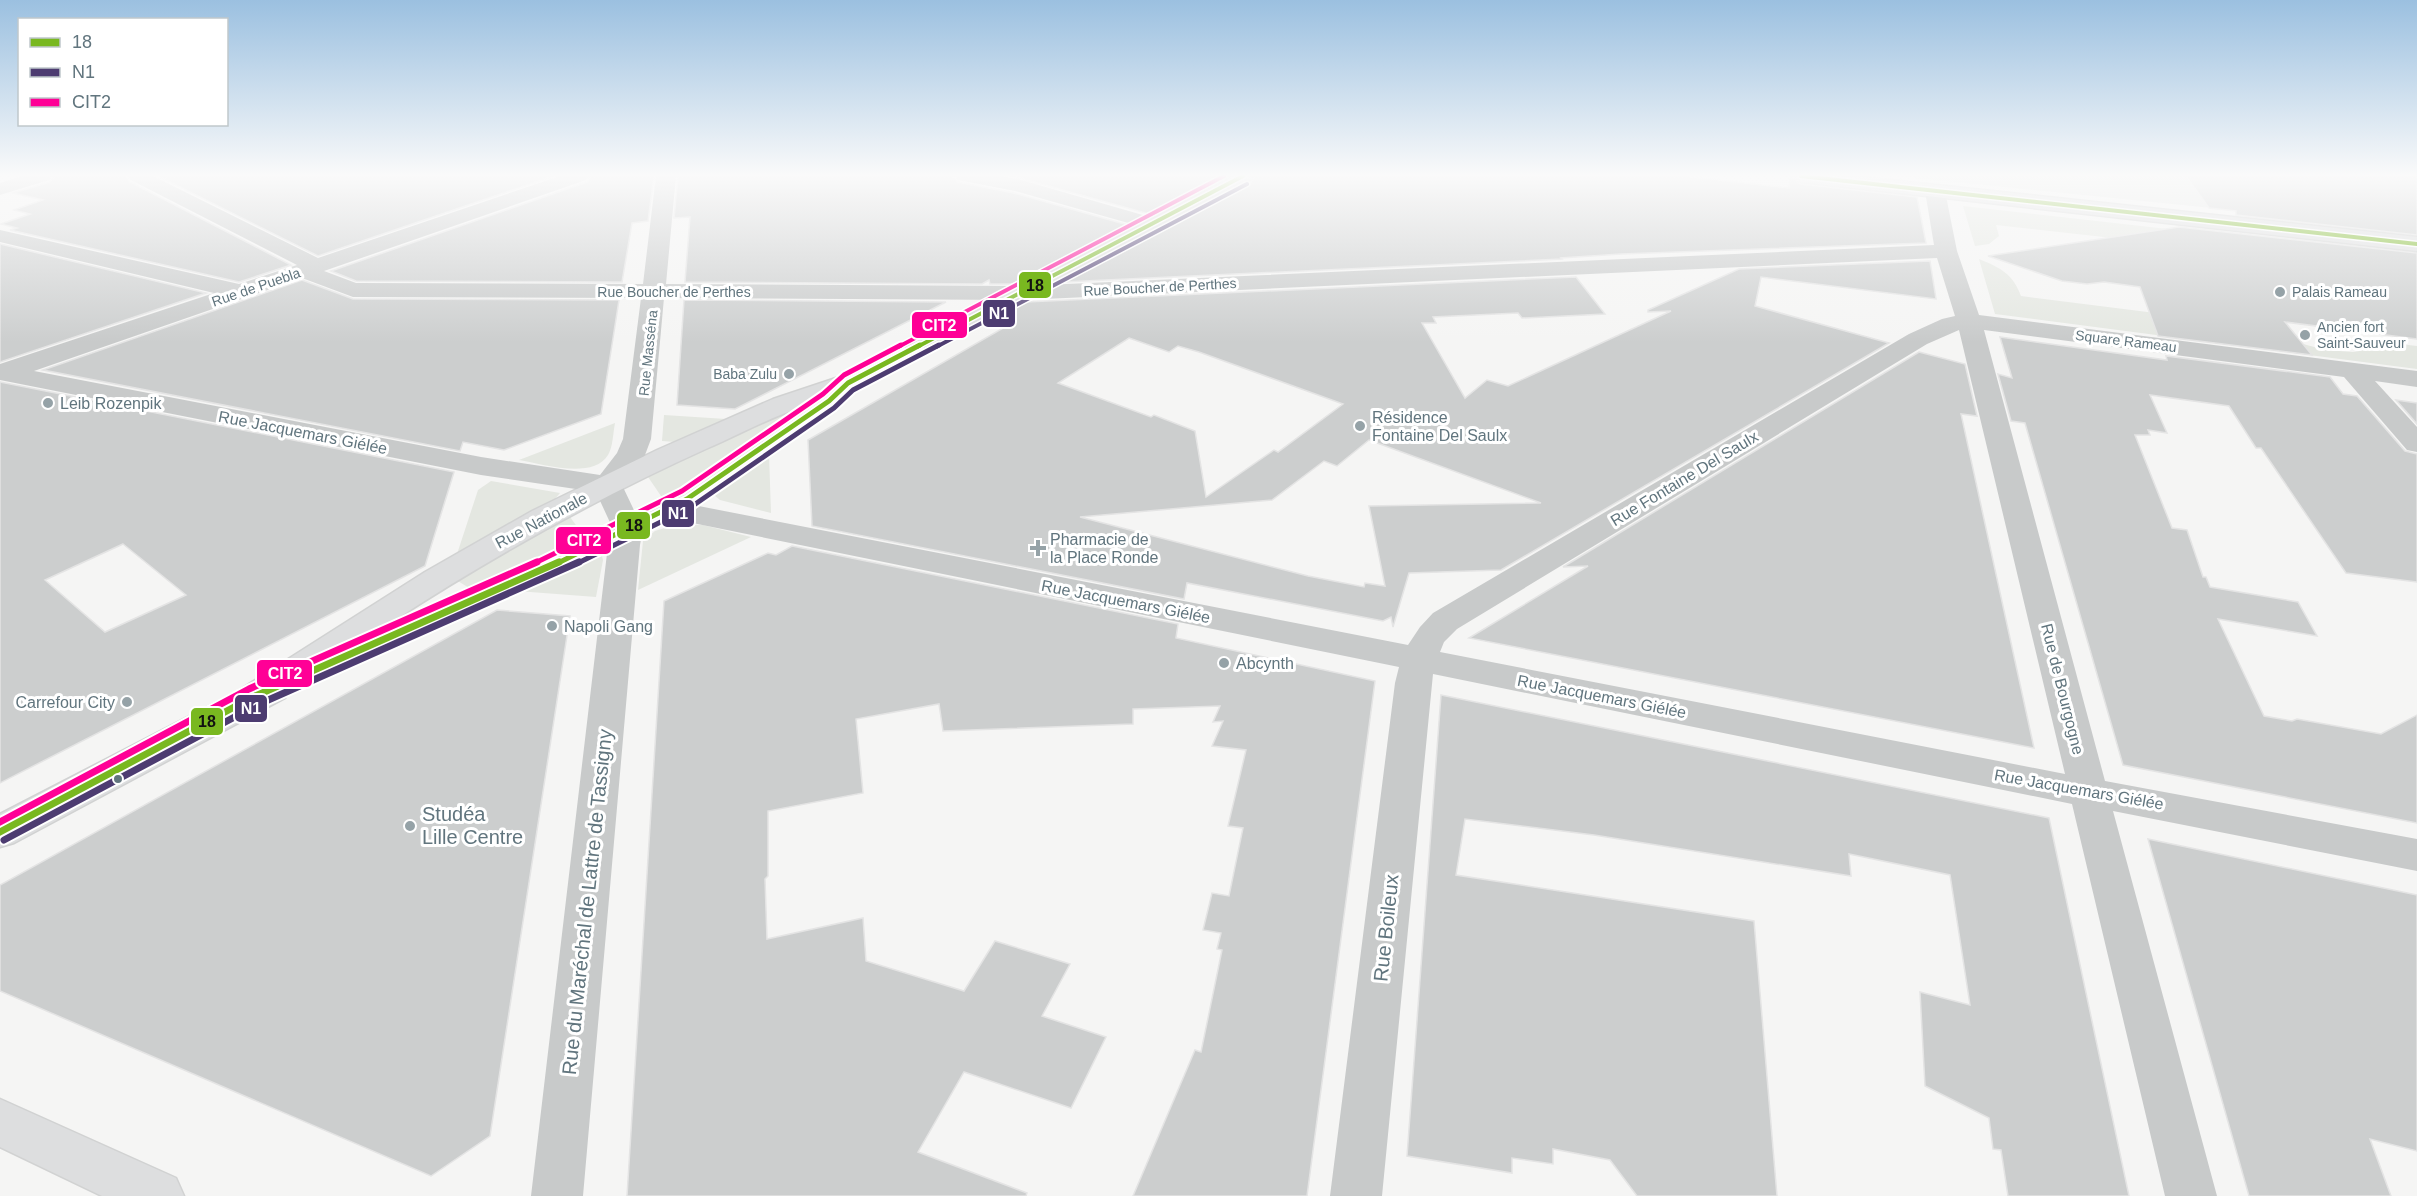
<svg xmlns="http://www.w3.org/2000/svg" width="2417" height="1196" font-family="Helvetica,sans-serif">
  <style>
    .built { fill: #e4e6e4 }
    .green { fill: #e4e7e1 }
    .building { fill: #cccece; stroke: #e4e4e4; stroke-width: 1.5; fill-rule: evenodd }
    .lines { fill: none; stroke-linecap: round; stroke-linejoin: round }
    .secondary-casing { stroke: #d1d2d2; stroke-width: 3 }
    .street { fill: #c8caca; fill-rule: evenodd }
    .secondary { fill: #dddedf; fill-rule: evenodd }
    .bus-1-far2-casing { stroke: #fff; stroke-width: 7 }
    .bus-1-far1-casing { stroke: #fff; stroke-width: 9 }
    .bus-1-casing { stroke: #fff; stroke-width: 11 }
    .bus-2-far2-casing { stroke: #fff; stroke-width: 7 }
    .bus-2-far1-casing { stroke: #fff; stroke-width: 9 }
    .bus-2-casing { stroke: #fff; stroke-width: 11 }
    .bus-3-far2-casing { stroke: #fff; stroke-width: 7 }
    .bus-3-far1-casing { stroke: #fff; stroke-width: 9 }
    .bus-3-casing { stroke: #fff; stroke-width: 11 }
    .bus-1-far2 { stroke: #79b820; stroke-width: 4 }
    .bus-1-far1 { stroke: #79b820; stroke-width: 5 }
    .bus-1 { stroke: #79b820; stroke-width: 7 }
    .bus-2-far2 { stroke: #4d3c71; stroke-width: 4 }
    .bus-2-far1 { stroke: #4d3c71; stroke-width: 5 }
    .bus-2 { stroke: #4d3c71; stroke-width: 7 }
    .bus-3-far2 { stroke: #ff0096; stroke-width: 4 }
    .bus-3-far1 { stroke: #ff0096; stroke-width: 5 }
    .bus-3 { stroke: #ff0096; stroke-width: 7 }
    .poi-dot { fill: #95a2a7; stroke: #fff; stroke-width: 2 }
    .bus-dot { fill: #61757e; stroke: #fff; stroke-width: 2 }
    .labels { text-anchor: middle; stroke-width: 6; stroke-linejoin: round; paint-order: stroke }
    .far-street-label { font-size: 14px; fill: #61757e; stroke: #fff }
    .far-poi-label { font-size: 14px; fill: #61757e; stroke: #fff; text-anchor: start }
    .poi-label { font-size: 16px; fill: #61757e; stroke: #fff; text-anchor: start }
    .street-label { font-size: 16px; fill: #61757e; stroke: #fff }
    .near-poi-label { font-size: 20px; fill: #61757e; stroke: #fff; text-anchor: start }
    .near-street-label { font-size: 20px; fill: #61757e; stroke: #fff }
    .line-badge { stroke: #fff; stroke-width: 2 }
    .badge-label { font-size: 16px; text-anchor: middle; font-weight: bold; fill: #fff }
    .pale-badge-label { font-size: 16px; text-anchor: middle; font-weight: bold; fill: #111 }
  </style>
  <rect width="100%" height="100%" fill="#f5f5f4"/>
  <!-- built -->
  <path class="built" d="M1896 176H2417V233L2212 208Z"/>
  <!-- green -->
  <g class="green">
    <path d="M1963 206 2417 257 2220 250 1996 225 1999 236 1989 244 1975 246Z"/>
    <path d="M1979 259C2001 268 2013 274 2021 296L2259 326 2296 342 2325 350 2353 352 2366 350 2373 343 2382 342 2417 346V369L1995 314Z"/>
    <path d="M779 411 792 417 671 498 661 496 646 474Z"/>
    <path d="M664 415 726 419 675 442 662 441Z"/>
    <path d="M615 423C613 433 613 447 608 455 593 480 542 464 519 460Z"/>
    <path d="M769 454 771 513 720 500 714 495 717 489Z"/>
    <path d="M491 481 560 493 554 500 457 554 478 490Z"/>
    <path d="M560 516 570 517 584 536 583 540 474 591 453 578Z"/>
    <path d="M677 524 703 525 751 537 638 590 643 541 655 531Z"/>
    <path d="M597 554 602 556 603 560 596 597 517 591Z"/>
  </g>
  <!-- building -->
  <g class="building">
    <path d="M54 176H126L130 182 291 265 239 282 10 230 17 228 1 224 30 214 14 210 43 200 13 193 50 182Z"/>
    <path d="M158 176H554L318 256Z"/>
    <path d="M591 176H654L648 221 632 223 622 282 356 281 331 271 587 182Z"/>
    <path d="M678 176H953L958 182 1014 193 1128 225 1015 284H990L989 280 982 284 685 282 690 217 674 218Z"/>
    <path d="M1012 176H1223L1149 214Z"/>
    <path d="M1255 176H1684L1789 188 1790 178 1801 184 1917 197 1926 243 1621 254 1561 258 1562 259 1063 282 1251 182Z"/>
    <path d="M2186 176H2417V235L2236 215V211L2209 208Z"/>
    <path d="M2179 227 2417 253V339L2285 322 2312 355 2158 336 2140 287 2104 282 2087 284 2062 281 1988 256Z"/>
    <path d="M0 244 206 293 0 362Z"/>
    <path d="M1930 261 1936 299 1761 277 1755 306 1889 343 1501 570 1409 573 1393 627 1391 617 1383 621 1187 583 1184 599 812 526 808 440 1012 323 1006 312 1025 302 1576 277 1605 314 1522 318 1518 313 1433 317 1436 323H1422L1465 398 1487 380 1508 386 1671 311 1648 312V310L1739 269ZM1129 338 1169 352 1178 346 1199 352 1343 404 1278 452 1274 450 1206 497 1195 431 1154 415 1151 417 1058 383ZM1369 440 1541 503 1369 506 1385 586 1365 583 1364 587 1308 576 1080 517 1272 500 1324 461 1337 466Z"/>
    <path d="M302 280 353 299 619 300 601 414 504 450 463 442 460 451 43 370Z"/>
    <path d="M684 300 946 302 735 409 677 405Z"/>
    <path d="M2000 337 2167 360 2166 356 2330 377 2343 394 2357 396 2405 451 2417 454V582L2346 573 2261 448H2256L2229 406 2150 395 2167 433 2148 430 2150 435H2135L2172 528 2187 530 2203 577H2206L2210 587 2298 602 2317 636 2218 619 2264 716 2292 721 2297 719 2381 734 2417 715V823L2123 765 2025 423 2011 421 1998 374 2012 378Z"/>
    <path d="M1919 352 1965 364 1977 416 1961 414 2034 748 1469 638 1588 566 1563 567Z"/>
    <path d="M0 382 454 472 425 566 0 783ZM123 544 186 595 105 632 45 580Z"/>
    <path d="M2396 400 2417 403V424Z"/>
    <path d="M792 546 1178 624 1176 638 1375 681 1307 1196H1133L1195 1050 1201 1052 1222 950 1217 949 1221 933 1203 930 1212 893 1229 896 1243 828 1228 826 1246 750 1212 746 1223 721 1213 722 1220 706 1133 709V724L943 731 939 704 856 719 863 793 768 811V876L765 879 767 939 863 918 866 961 964 991 995 941 1070 964 1042 1016 1106 1037 1071 1108 964 1072 918 1152 1027 1193 1026 1196H627L664 601 768 553 776 555Z"/>
    <path d="M497 610 570 616 490 1136 431 1176 0 991V885Z"/>
    <path d="M1441 695 2049 818 2129 1196H2008L2001 1150 1993 1149 1989 1118 1925 1086 1920 992 1970 1005 1950 875 1849 854 1851 876 1594 835 1465 819 1456 875 1754 921 1777 1196H1637L1610 1160 1553 1149V1164L1512 1158V1173L1407 1156Z"/>
    <path d="M2148 839 2417 895V1151L2370 1139 2391 1196H2249Z"/>
  </g>
  <g class="lines">
    <!-- secondary casing -->
    <g class="secondary-casing">
      <g id="secondary">
        <path d="M1228 176H1253L1250 180 857 389 838 395 843 401 839 407 698 505 571 569 367 660 355 663 343 660 340 656 289 690 285 698 14 843 0 847V814L238 691 425 572 532 511 657 450 773 399 839 377ZM804 406 676 493 549 555 390 623C492 557 597 498 708 448 740 434 771 417 804 406Z"/>
        <path d="M1791 176H1853L2417 237V251L1801 182 1794 180Z"/>
        <path d="M0 1099 176 1178 184 1196H102L0 1147Z"/>
      </g>
    </g>
    <!-- street -->
    <g class="street">
      <path d="M22 176H52L49 180 0 195V183Z"/>
      <path d="M128 176H153L318 258 560 176H589L586 180 324 271 356 283 643 284 656 176H676L666 284 1022 286 1934 245 1925 191 1928 187H1942L1945 191 1957 251 1979 315 2417 371V387L2375 381 2417 427V452L2407 450 2344 377 1984 330 2105 781 2417 839V871L2113 811 2217 1196H2165L2072 804 1433 674 1382 1196H1330L1395 683 1399 667 668 518 657 515 653 509 657 503 668 500 1408 645 1420 627 1433 613 1909 334 1942 319 1955 316 1937 258 1022 300 664 298 651 439 645 455 622 485 643 529 640 545 583 1196H531L608 545 613 529 596 492 481 475 0 380V364L214 293 0 242V230L239 284 297 265 131 180ZM302 278 353 297 641 298 623 439 617 453 600 475 481 457 34 371ZM1959 330 2065 774 1440 652 1444 642 1457 629 1927 344Z"/>
      <path d="M955 176H999L1018 179 1160 220 1164 224 1160 228 1153 230 1015 191 958 180Z"/>
    </g>
    <!-- secondary -->
    <use href="#secondary" class="secondary"/>
    <!-- bus-1-far2 casing -->
    <g class="bus-1-far2-casing">
      <g id="bus-1-far2">
        <path d="M1801 176 2417 244"/>
        <path d="M917 347 1243 176"/>
      </g>
    </g>
    <!-- bus-1-far1 casing -->
    <g class="bus-1-far1-casing">
      <path id="bus-1-far1" d="M556 564 687 499 829 401 848 383 920 345"/>
    </g>
    <!-- bus-1 casing -->
    <g class="bus-1-casing">
      <path id="bus-1" d="M0 832 253 697 559 562"/>
    </g>
    <!-- bus-2-far2 casing -->
    <g class="bus-2-far2-casing">
      <path id="bus-2-far2" d="M936 347 1247 184"/>
    </g>
    <!-- bus-2-far1 casing -->
    <g class="bus-2-far1-casing">
      <path id="bus-2-far1" d="M576 564 691 507 834 408 853 390 939 345"/>
    </g>
    <!-- bus-2 casing -->
    <g class="bus-2-casing">
      <path id="bus-2" d="M4 840 257 705 579 562"/>
    </g>
    <!-- bus-3-far2 casing -->
    <g class="bus-3-far2-casing">
      <path id="bus-3-far2" d="M898 347 1224 176"/>
    </g>
    <!-- bus-3-far1 casing -->
    <g class="bus-3-far1-casing">
      <path id="bus-3-far1" d="M533 564 682 491 823 394 844 375 901 345"/>
    </g>
    <!-- bus-3 casing -->
    <g class="bus-3-casing">
      <path id="bus-3" d="M0 822 249 689 537 562"/>
    </g>
    <!-- bus-1-far2 -->
    <use href="#bus-1-far2" class="bus-1-far2"/>
    <!-- bus-1-far1 -->
    <use href="#bus-1-far1" class="bus-1-far1"/>
    <!-- bus-1 -->
    <use href="#bus-1" class="bus-1"/>
    <!-- bus-2-far2 -->
    <use href="#bus-2-far2" class="bus-2-far2"/>
    <!-- bus-2-far1 -->
    <use href="#bus-2-far1" class="bus-2-far1"/>
    <!-- bus-2 -->
    <use href="#bus-2" class="bus-2"/>
    <!-- bus-3-far2 -->
    <use href="#bus-3-far2" class="bus-3-far2"/>
    <!-- bus-3-far1 -->
    <use href="#bus-3-far1" class="bus-3-far1"/>
    <!-- bus-3 -->
    <use href="#bus-3" class="bus-3"/>
  </g>
  <!-- sky -->
  <linearGradient id="sky" x2="0" y2="1"><stop stop-color="#9bc0e0"/><stop offset="0.51" stop-color="#fafafa"/><stop offset="1" stop-color="#fafafa" stop-opacity="0"/></linearGradient>
  <rect width="2417" height="343" fill="url(#sky)"/>
  <!-- markers -->
  <g class="poi-dot">
    <circle cx="2280" cy="292" r="6"/>
    <circle cx="2305" cy="335" r="6"/>
    <circle cx="789" cy="374" r="6"/>
    <circle cx="48" cy="403" r="6"/>
    <circle cx="1360" cy="426" r="6"/>
    <path d="M1035 539h6v6h6v6h-6v6h-6v-6h-6v-6h6z"/>
    <circle cx="552" cy="626" r="6"/>
    <circle cx="1224" cy="663" r="6"/>
    <circle cx="127" cy="702" r="6"/>
    <circle cx="410" cy="826" r="6"/>
  </g>
  <circle class="bus-dot" cx="118" cy="779" r="5"/>
  <g class="labels">
    <!-- far-street labels -->
    <g class="far-street-label">
      <text transform="translate(256 287) rotate(-19)" y="5">Rue de Puebla</text>
      <text transform="translate(1160 287) rotate(-3)" y="5">Rue Boucher de Perthes</text>
      <text x="674" y="297">Rue Boucher de Perthes</text>
      <text transform="translate(2126 341) rotate(7)" y="5">Square Rameau</text>
      <text transform="translate(648 353) rotate(-84)" y="5">Rue Masséna</text>
    </g>
    <!-- far-poi labels -->
    <g class="far-poi-label">
      <text x="2292" y="297">Palais Rameau</text>
      <text x="2317" y="332">Ancien fort<tspan x="2317" dy="16">Saint-Sauveur</tspan></text>
      <text x="777" y="379" text-anchor="end">Baba Zulu</text>
    </g>
    <!-- poi labels -->
    <g class="poi-label">
      <text x="60" y="409">Leib Rozenpik</text>
      <text x="1372" y="423">Résidence<tspan x="1372" dy="18">Fontaine Del Saulx</tspan></text>
      <text x="1050" y="545">Pharmacie de<tspan x="1050" dy="18">la Place Ronde</tspan></text>
      <text x="564" y="632">Napoli Gang</text>
      <text x="1236" y="669">Abcynth</text>
      <text x="115" y="708" text-anchor="end">Carrefour City</text>
    </g>
    <!-- street labels -->
    <g class="street-label">
      <text transform="translate(303 432) rotate(11)" y="6">Rue Jacquemars Giélée</text>
      <text transform="translate(1684 478) rotate(-31)" y="6">Rue Fontaine Del Saulx</text>
      <text transform="translate(541 520) rotate(-28)" y="6">Rue Nationale</text>
      <text transform="translate(1126 601) rotate(11)" y="6">Rue Jacquemars Giélée</text>
      <text transform="translate(2063 689) rotate(76)" y="6">Rue de Bourgogne</text>
      <text transform="translate(1602 696) rotate(11)" y="6">Rue Jacquemars Giélée</text>
      <text transform="translate(2079 789) rotate(10)" y="6">Rue Jacquemars Giélée</text>
    </g>
    <!-- near-poi labels -->
    <g class="near-poi-label">
      <text x="422" y="821">Studéa<tspan x="422" dy="23">Lille Centre</tspan></text>
    </g>
    <!-- near-street labels -->
    <g class="near-street-label">
      <text transform="translate(587 902) rotate(-84)" y="7">Rue du Maréchal de Lattre de Tassigny</text>
      <text transform="translate(1386 928) rotate(-84)" y="7">Rue Boileux</text>
    </g>
  </g>
  <g class="line-badge">
    <rect x="1018" y="271" width="34" height="28" rx="6" fill="#79b820"/>
    <rect x="982" y="299" width="34" height="29" rx="6" fill="#4d3c71"/>
    <rect x="911" y="311" width="57" height="28" rx="6" fill="#ff0096"/>
    <rect x="661" y="499" width="34" height="29" rx="6" fill="#4d3c71"/>
    <rect x="616" y="511" width="35" height="29" rx="6" fill="#79b820"/>
    <rect x="555" y="526" width="57" height="29" rx="6" fill="#ff0096"/>
    <rect x="256" y="659" width="57" height="29" rx="6" fill="#ff0096"/>
    <rect x="234" y="694" width="34" height="29" rx="6" fill="#4d3c71"/>
    <rect x="190" y="707" width="34" height="29" rx="6" fill="#79b820"/>
  </g>
  <g class="badge-label">
    <text x="999" y="319">N1</text>
    <text x="939" y="331">CIT2</text>
    <text x="678" y="519">N1</text>
    <text x="584" y="546">CIT2</text>
    <text x="285" y="679">CIT2</text>
    <text x="251" y="714">N1</text>
  </g>
  <g class="pale-badge-label">
    <text x="1035" y="291">18</text>
    <text x="634" y="531">18</text>
    <text x="207" y="727">18</text>
  </g>
  <!-- legend -->
  <rect x="18" y="18" width="210" height="108" fill="#ffffff" stroke="#c0c8cb" stroke-width="1.5"/>
  <rect x="30" y="38" width="30" height="9" fill="#79b820" stroke="#c0c8cb" stroke-width="1.5"/>
  <text x="72" y="48" font-size="18" fill="#61757e">18</text>
  <rect x="30" y="68" width="30" height="9" fill="#4d3c71" stroke="#c0c8cb" stroke-width="1.5"/>
  <text x="72" y="78" font-size="18" fill="#61757e">N1</text>
  <rect x="30" y="98" width="30" height="9" fill="#ff0096" stroke="#c0c8cb" stroke-width="1.5"/>
  <text x="72" y="108" font-size="18" fill="#61757e">CIT2</text>
</svg>
